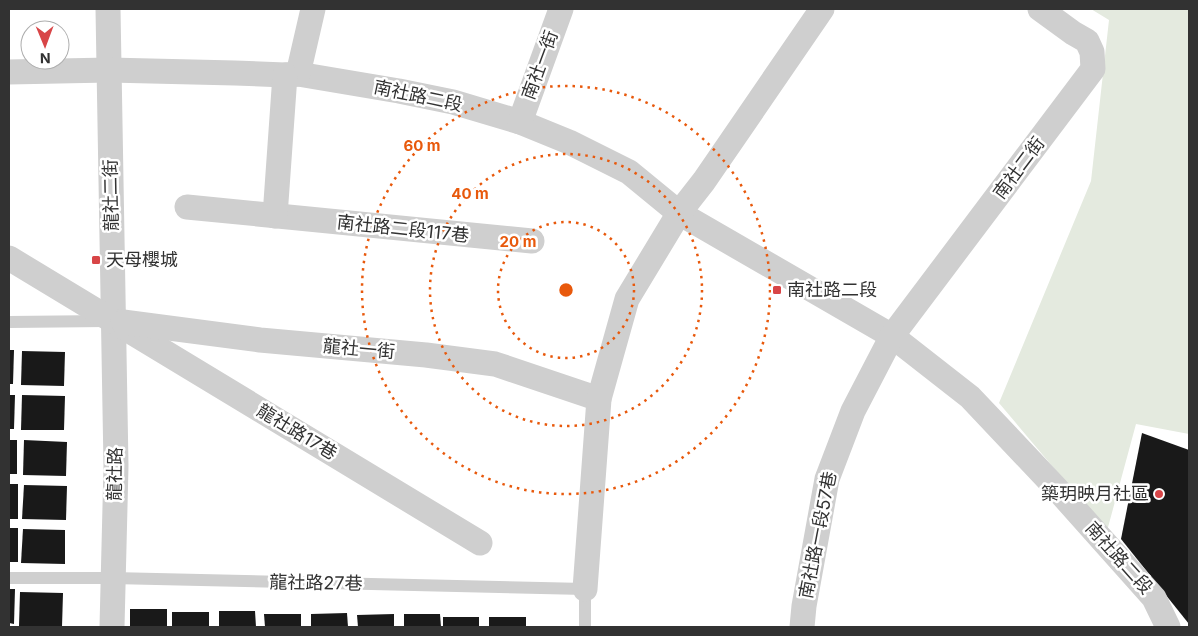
<svg xmlns="http://www.w3.org/2000/svg" width="1198" height="636" font-family="Inter,'Noto Sans TC',sans-serif">
  <style>
    .green { fill: #e4eadf }
    .building { fill: #191919 }
    .lines { fill: none; stroke-linecap: round; stroke-linejoin: round }
    .lane { stroke: #cfcfcf; stroke-width: 12 }
    .street { stroke: #cfcfcf; stroke-width: 25 }
    .ring { fill: none; stroke: #e8590c; stroke-width: 2.5; stroke-dasharray: 2.5 5 }
    .poi-dot { fill: #d84547; stroke: #fff; stroke-width: 2 }
    .labels { text-anchor: middle; stroke-width: 5; stroke-linejoin: round; paint-order: stroke }
    .street-label { font-size: 18px; fill: #323232; stroke: #fff }
    .poi-label { font-size: 18px; fill: #323232; stroke: #fff; text-anchor: start }
    .centre { fill: #e8590c; stroke: #fff; stroke-width: 2.5 }
    .ring-label { font-size: 15px; text-anchor: middle; font-weight: bold; fill: #e8590c; stroke: #fff; stroke-width: 5; stroke-linejoin: round; paint-order: stroke }
  </style>
  <rect width="100%" height="100%" fill="#fff"/>
  <!-- green -->
  <path class="green" d="M1091 9H1189V434L1136 424 1107 531 999 403 1091 181 1109 20Z"/>
  <!-- building -->
  <g class="building">
    <path d="M9 350H14L13 384H9Z"/>
    <path d="M22 351 65 352 64 386 21 385Z"/>
    <path d="M9 395H15L14 429H9Z"/>
    <path d="M22 395 65 396 64 430H21Z"/>
    <path d="M1142 433 1189 450V624L1121 539Z"/>
    <rect x="9" y="440" width="8" height="34"/>
    <path d="M24 440 67 442 66 476 23 475Z"/>
    <rect x="9" y="484" width="9" height="35"/>
    <path d="M24 485 67 486 66 520 22 519Z"/>
    <rect x="9" y="528" width="9" height="34"/>
    <path d="M23 529 65 530V564L21 563Z"/>
    <path d="M9 589H15L14 624 9 623Z"/>
    <path d="M20 592 63 593 62 627 19 626Z"/>
    <rect x="130" y="609" width="37" height="18"/>
    <path d="M219 611H255L256 627H219Z"/>
    <rect x="172" y="612" width="37" height="15"/>
    <path d="M347 613 348 627H311V614Z"/>
    <path d="M264 614H301V627H265Z"/>
    <path d="M394 614V627H358L357 615Z"/>
    <path d="M404 614H440L441 627H404Z"/>
    <rect x="443" y="617" width="36" height="10"/>
    <rect x="489" y="617" width="37" height="10"/>
  </g>
  <g class="lines">
    <!-- lane -->
    <g class="lane">
      <path d="M9 322 106 321"/>
      <path d="M9 578H112L585 589V627"/>
    </g>
    <!-- street -->
    <g class="street">
      <path d="M108 9 116 466 112 627"/>
      <path d="M9 72 109 70 235 73 285 75 298 74 399 91 453 102 520 122 569 142 629 172 679 213 892 336 970 397 1056 488 1154 598 1168 627"/>
      <path d="M298 74 313 9"/>
      <path d="M520 122 561 9"/>
      <path d="M187 207 532 241"/>
      <path d="M275 216 285 75"/>
      <path d="M9 258 480 543"/>
      <path d="M123 322 260 340 426 355 495 364 599 399"/>
      <path d="M585 589 599 399 627 299 679 213 704 181 822 9"/>
      <path d="M802 627 804 606 827 479 853 411 892 336 1093 69 1092 52 1087 41 1073 33 1040 9"/>
    </g>
  </g>
  <!-- distance rings -->
  <g class="ring">
    <circle cx="566" cy="290" r="68"/>
    <circle cx="566" cy="290" r="136"/>
    <circle cx="566" cy="290" r="204"/>
  </g>
  <!-- markers -->
  <g class="poi-dot">
    <rect x="91" y="255" width="10" height="10" rx="2.5"/>
    <rect x="772" y="285" width="10" height="10" rx="2.5"/>
    <circle cx="1159" cy="494" r="5"/>
  </g>
  <g class="labels">
    <!-- street labels -->
    <g class="street-label">
      <text transform="translate(540 65) rotate(-70)" y="6">南社一街</text>
      <text transform="translate(418 96) rotate(12)" y="6">南社路二段</text>
      <text transform="translate(1019 168) rotate(-53)" y="6">南社二街</text>
      <text transform="translate(111 195) rotate(-91)" y="6">龍社二街</text>
      <text transform="translate(403 229) rotate(6)" y="6">南社路二段117巷</text>
      <text transform="translate(359 349) rotate(5)" y="6">龍社一街</text>
      <text transform="translate(297 432) rotate(31)" y="6">龍社路17巷</text>
      <text transform="translate(115 474) rotate(-89)" y="6">龍社路</text>
      <text transform="translate(818 535) rotate(-79)" y="6">南社路一段57巷</text>
      <text transform="translate(1119 558) rotate(48)" y="6">南社路二段</text>
      <text transform="translate(316 583) rotate(1)" y="6">龍社路27巷</text>
    </g>
    <!-- poi labels -->
    <g class="poi-label">
      <text x="106" y="266">天母櫻城</text>
      <text x="787" y="296">南社路二段</text>
      <text x="1149" y="500" text-anchor="end">築玥映月社區</text>
    </g>
  </g>
  <circle cx="566" cy="290" r="8" class="centre"/>
  <g class="ring-label">
    <text x="422" y="151">60 m</text>
    <text x="470" y="199">40 m</text>
    <text x="518" y="247">20 m</text>
  </g>
  <!-- border -->
  <rect width="1198" height="636" fill="none" stroke="#323232" stroke-width="20"/>
  <!-- north arrow -->
  <g transform="translate(45 45) rotate(179)"><circle r="24" fill="#ffffff" stroke="#adadad"/>
  <path d="M0-4L9 19L0 12L-9 19Z" fill="#d84547"/>
  <text y="-8" font-size="14" font-weight="bold" text-anchor="middle" fill="#323232">N</text>
  </g>
</svg>
